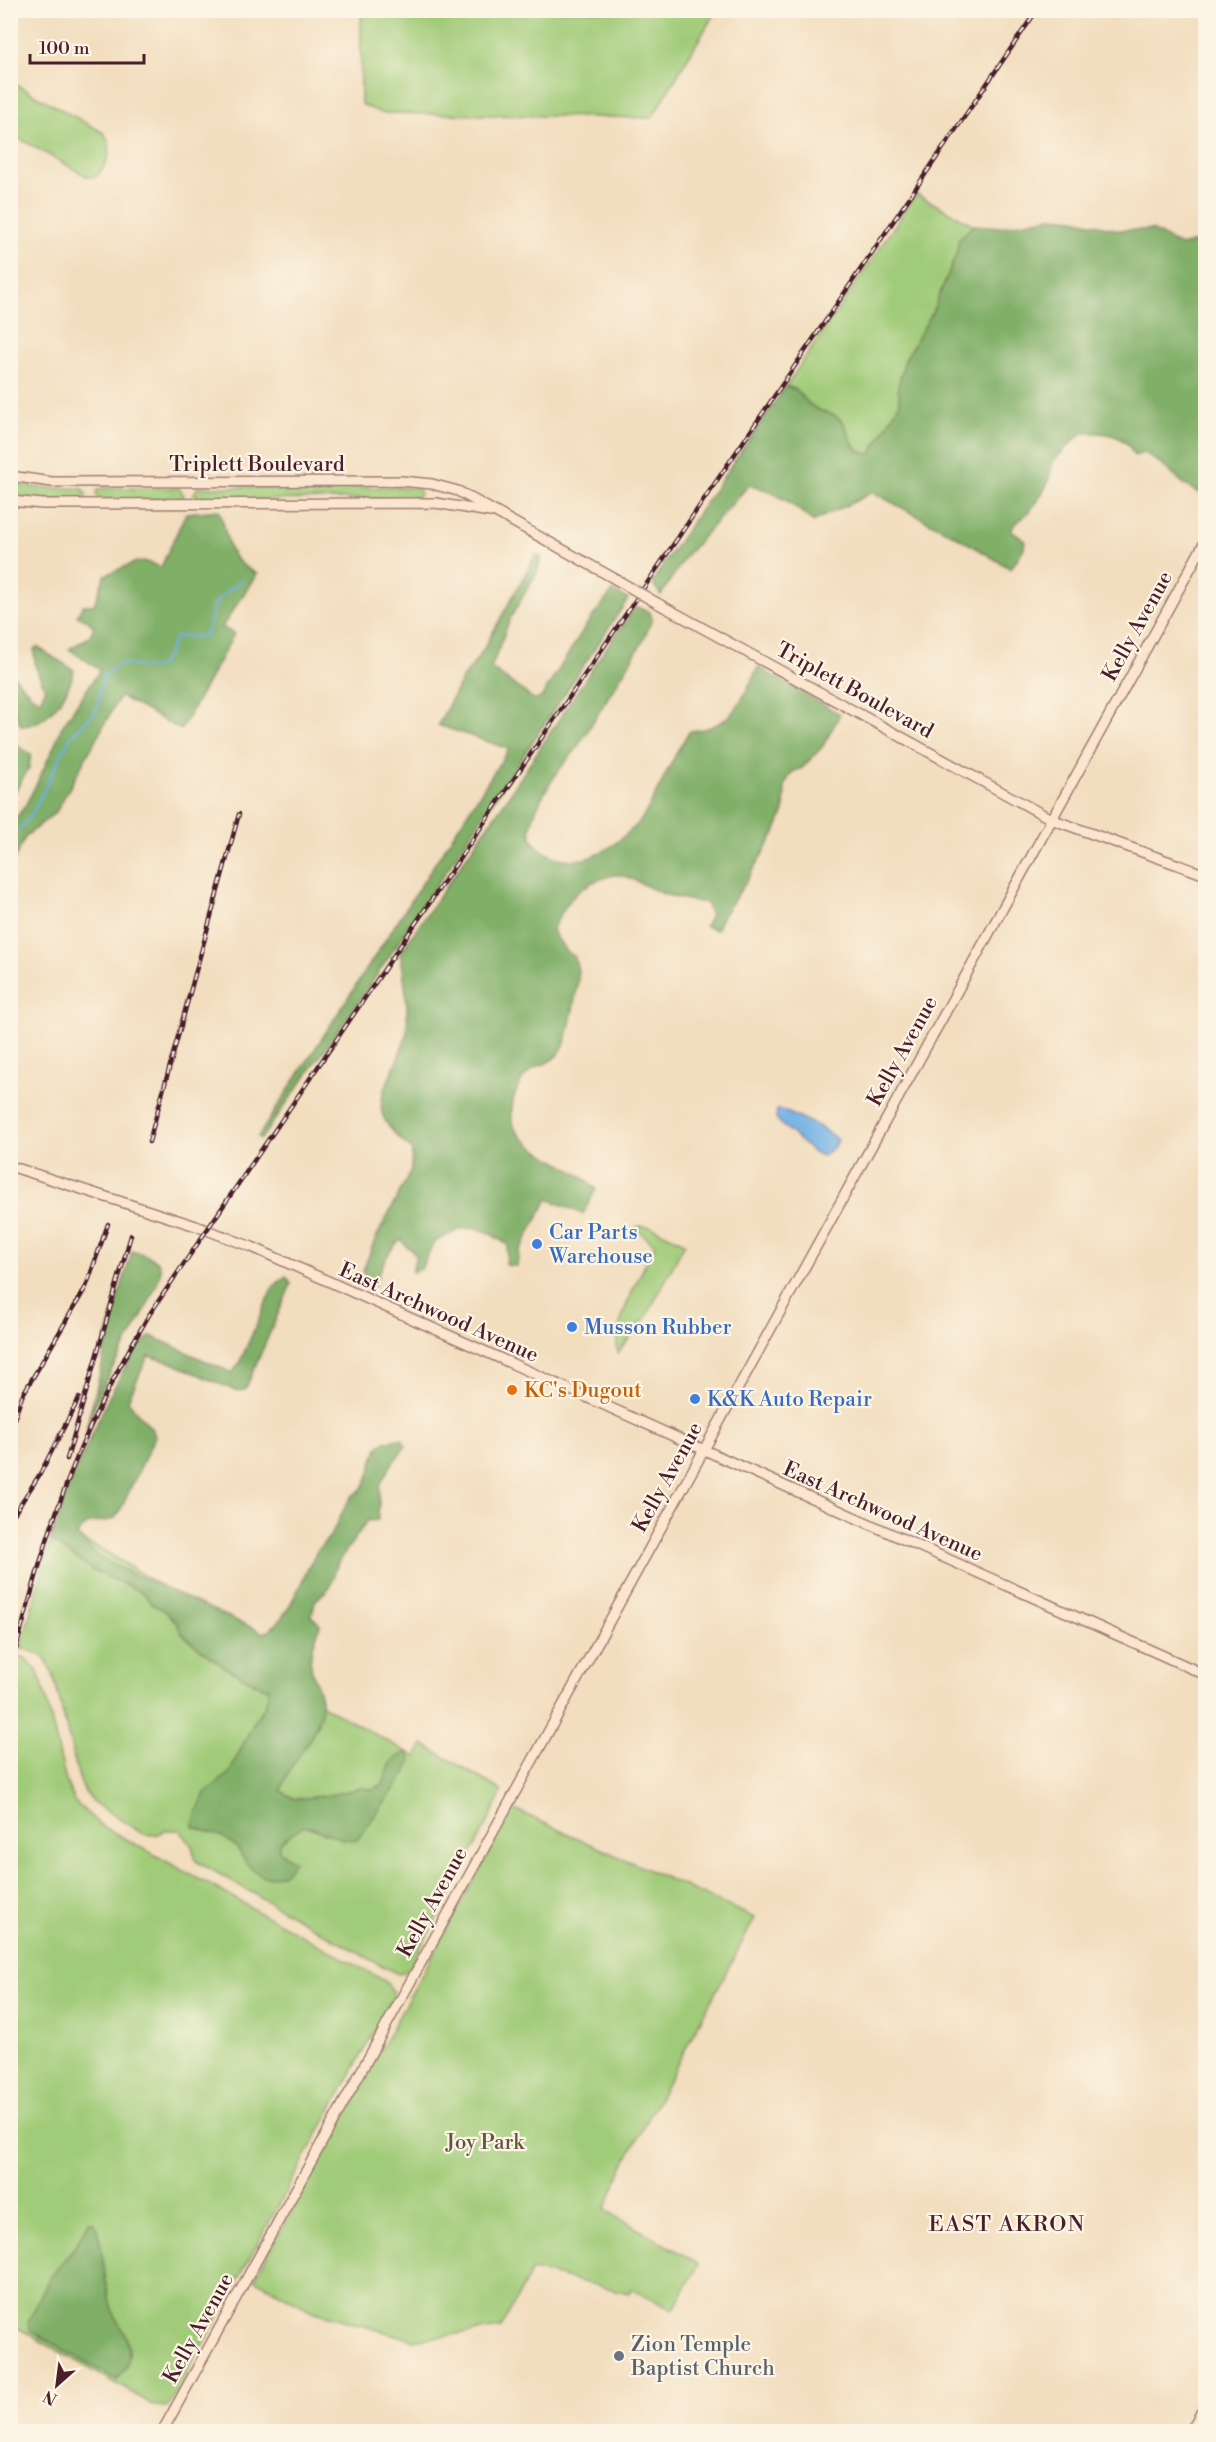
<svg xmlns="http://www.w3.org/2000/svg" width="1216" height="2442" font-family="'Libre Bodoni',serif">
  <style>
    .green { fill: #a0cb78; stroke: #757552; stroke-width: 1.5 }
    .forest { fill: #80af68; stroke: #65674a; stroke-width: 1.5 }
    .water { fill: #71b0e5; stroke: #5e6888; stroke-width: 1.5 }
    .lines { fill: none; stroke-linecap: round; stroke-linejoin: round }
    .stream { stroke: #71b0e5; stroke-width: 2 }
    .secondary-casing { stroke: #9e7e74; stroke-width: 12 }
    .secondary { stroke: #fce5cf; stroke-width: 9 }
    .rail-casing { stroke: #4a1f2b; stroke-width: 4.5 }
    .rail { stroke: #fcf5e5; stroke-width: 2; stroke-dasharray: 7; stroke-linecap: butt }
    .secondary-bridge-casing { stroke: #9e7e74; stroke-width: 12; stroke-linecap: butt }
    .secondary-bridge { stroke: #fce5cf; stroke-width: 9 }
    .shop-dot { fill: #3f7fe0; stroke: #fcf5e5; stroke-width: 2 }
    .food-dot { fill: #e8710a; stroke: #fcf5e5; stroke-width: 2 }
    .worship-dot { fill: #6b7280; stroke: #fcf5e5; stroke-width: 2 }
    .labels { text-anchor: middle; stroke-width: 4.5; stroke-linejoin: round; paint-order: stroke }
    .street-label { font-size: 21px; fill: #4a1f2b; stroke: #fcf5e5 }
    .shop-label { font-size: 21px; fill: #366cbe; stroke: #fcf5e5; text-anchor: start }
    .food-label { font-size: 21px; fill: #c56008; stroke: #fcf5e5; text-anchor: start }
    .park-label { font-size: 21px; fill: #645342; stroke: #fcf5e5 }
    .worship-label { font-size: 21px; fill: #5b616d; stroke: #fcf5e5; text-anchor: start }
    .neighbourhood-label { font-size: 22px; letter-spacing: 1.5px; fill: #4a1f2b; stroke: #fcf5e5 }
  </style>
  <rect width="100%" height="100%" fill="#fcf5e5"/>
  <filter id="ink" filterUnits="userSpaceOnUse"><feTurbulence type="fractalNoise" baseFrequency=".0167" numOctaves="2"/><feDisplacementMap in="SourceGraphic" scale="12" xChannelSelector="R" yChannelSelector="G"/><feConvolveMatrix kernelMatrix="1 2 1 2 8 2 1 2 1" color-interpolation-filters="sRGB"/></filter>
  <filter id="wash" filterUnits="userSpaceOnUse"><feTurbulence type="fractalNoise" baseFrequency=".008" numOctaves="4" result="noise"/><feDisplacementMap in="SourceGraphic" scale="24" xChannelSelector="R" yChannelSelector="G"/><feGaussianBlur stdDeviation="1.35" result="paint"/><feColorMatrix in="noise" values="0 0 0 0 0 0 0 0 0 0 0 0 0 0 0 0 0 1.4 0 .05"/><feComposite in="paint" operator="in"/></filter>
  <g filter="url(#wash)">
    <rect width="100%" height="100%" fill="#f2ddbe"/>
    <!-- green -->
    <g class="green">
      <path d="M361 11V10L716 11 652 118 381 113 361 104Z"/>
      <path d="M10 81 104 133C115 149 108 163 96 177H88L11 134Z"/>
      <path d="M916 194 974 225 959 240 956 255 932 313 905 360 898 387 900 403 870 455C848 447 853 440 844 424 837 413 825 414 815 408 802 401 802 390 786 386Z"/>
      <path d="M10 484 45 488H82L87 495 83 500H36L13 497 11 496Z"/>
      <path d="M198 487H387L416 488 420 490V494L416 499 200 500 194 494Z"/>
      <path d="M102 488H179L184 495 182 499 175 500H100L96 494 98 489Z"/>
      <path d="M641 1226 651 1227 685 1243 646 1317 618 1353C611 1326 642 1271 655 1246 650 1238 641 1236 636 1227Z"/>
      <path d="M54 1527 103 1550 294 1668 318 1703 416 1757 423 1744 502 1791 488 1822 411 1966 404 1972 398 1974 371 1960 196 1861 192 1846 180 1830H167L156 1835 143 1834 93 1802 85 1792 79 1778 53 1674 43 1656 21 1647Z"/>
      <path d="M16 1655 25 1658 37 1670 43 1686 66 1781 74 1801 100 1825 385 1981 393 1991V1997L168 2407 155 2406 11 2324 10 1677Z"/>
      <path d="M513 1809 755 1918 622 2168 605 2210 699 2264 673 2310 631 2289 629 2293 532 2270 501 2328 413 2340 312 2311 254 2279Z"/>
    </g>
    <!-- forest -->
    <g class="forest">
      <path d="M1051 217 1074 219 1119 230H1152L1181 246 1199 241 1205 233V494C1181 489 1166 463 1144 453L1134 456C1126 433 1104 432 1082 433L1054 460 1047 485 1037 502 1027 514 1013 526 1012 532 1025 540 1024 548 1011 569 956 536 872 492C853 504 832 511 813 522 795 505 773 490 749 485L685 557 661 595 652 583 664 563 786 386C802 390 802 401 815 408 825 414 837 413 844 424 853 440 848 448 870 455L900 403 898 387 905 360 932 313 956 255 959 239 974 225 1001 227Z"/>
      <path d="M219 510C231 542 223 557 257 574L222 627 234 634 181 730 120 696 56 812 26 836 11 865V825L25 806 37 783 57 740 61 728 100 670 69 649 89 637 94 627 86 619 77 616 83 605H94L105 575 134 563 143 561 161 567 186 513Z"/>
      <path d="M536 555 542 557 537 572 510 619 491 668 535 700 541 698 587 624 613 591 628 599 358 1003 261 1139 258 1137 509 749 438 725 462 679 479 657Z"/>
      <path d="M636 607 650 612 652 619 643 641 575 751C558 769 536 801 531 826 526 849 557 861 576 860 590 859 602 853 613 845 622 838 634 829 641 820 660 792 670 759 690 731 733 728 741 702 758 667L840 714 823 746 802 768 792 772 785 784 784 811 775 833 744 885 722 917 716 930 705 926 711 915 706 903C689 900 672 898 657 891 644 886 633 877 619 875 613 874 607 877 601 879 575 887 564 907 552 930L565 950 575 957C576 963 578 969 578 975 579 983 568 1035 565 1043 554 1068 539 1061 527 1074 514 1087 505 1119 518 1133 539 1158 572 1164 596 1189L583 1214 548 1199 519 1252 517 1266 506 1265 508 1245 488 1232 476 1228 461 1229 434 1242 421 1269 412 1272 416 1255 401 1240C390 1246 378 1273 375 1285L367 1286 363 1271 374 1242 411 1170 412 1150C369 1112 378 1106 398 1058 400 1051 405 1043 406 1036 410 1020 404 970 400 953L510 794 601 655Z"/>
      <path d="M37 647 74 670C69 693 48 726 21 726L11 703V673L32 696 40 700 45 690 35 665 34 649Z"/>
      <path d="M11 741 31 755 29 768 11 798Z"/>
      <path d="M132 1251C141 1254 157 1257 160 1266 165 1282 117 1359 107 1378 99 1395 92 1412 86 1430L102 1365 106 1339Z"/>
      <path d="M286 1276 291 1284 245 1390 238 1391 229 1388 170 1362 148 1356 128 1400C135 1414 151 1423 155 1436L120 1511 114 1519C95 1524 89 1518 77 1535L100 1559 264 1633C288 1623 303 1575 316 1553 320 1546 326 1542 330 1536 338 1524 342 1511 350 1499 353 1494 360 1492 363 1487 379 1465 365 1440 402 1439L406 1446 393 1462 380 1485 378 1520 367 1521 338 1562 330 1587 315 1601 312 1616 320 1625C317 1637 308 1655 311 1666 314 1682 324 1695 321 1712 315 1741 288 1763 281 1791L295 1799 330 1795 360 1788 374 1789 383 1784 391 1763 396 1757 408 1752 411 1761 407 1772 357 1840 342 1839 304 1825 279 1843V1851L294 1861C286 1878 266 1882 252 1869 244 1863 242 1853 235 1846 225 1836 207 1831 193 1827L196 1814 205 1793 229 1773 256 1718 264 1708 268 1695V1688L262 1687 224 1667 191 1642 181 1632 176 1622 164 1610 153 1605 142 1592 92 1570 51 1541 67 1490 108 1399 135 1349 151 1336 232 1373 239 1364 273 1287Z"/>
      <path d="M89 2222 95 2223C105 2250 103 2281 112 2309 118 2325 131 2338 129 2356 128 2366 123 2373 117 2380L31 2331 28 2323 49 2279 76 2245Z"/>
    </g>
    <!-- water -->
    <path class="water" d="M777 1110H782L820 1127 838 1140 836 1145 823 1156 814 1153 780 1123 776 1118Z"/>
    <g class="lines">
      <!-- stream -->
      <path class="stream" d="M10 836 20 829 33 812 70 737 96 711 103 676 121 663C133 665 155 673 163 662 169 654 171 644 177 636 188 636 196 638 206 635L215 604 223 595 244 578"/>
    </g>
  </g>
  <g filter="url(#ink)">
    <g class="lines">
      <!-- secondary casing -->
      <g class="secondary-casing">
        <g id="secondary">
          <path d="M10 476 52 482 401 481 432 484 458 491 617 580"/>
          <path d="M10 501 43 504 436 503 490 512"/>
          <path d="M657 603 1051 819 1206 875"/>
          <path d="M10 1166 196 1226 252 1247 1206 1675"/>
          <path d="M162 2432 1206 540"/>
          <path d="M1190 2432 1206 2404"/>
        </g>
      </g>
      <!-- secondary -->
      <use href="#secondary" class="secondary"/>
      <!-- rail casing -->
      <g class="rail-casing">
        <g id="rail">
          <path d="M149 1142 239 814"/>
          <path d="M10 1443 13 1423 22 1396 86 1287 108 1224"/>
          <path d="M67 1459 131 1235"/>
          <path d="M10 1520 40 1474 79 1398"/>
          <path d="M10 1670C27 1610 42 1549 64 1491 86 1429 116 1371 149 1315L1037 10"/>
        </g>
      </g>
      <!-- rail -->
      <use href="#rail" class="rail"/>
      <!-- secondary-bridge casing -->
      <g class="secondary-bridge-casing">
        <path id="secondary-bridge" d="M617 580 657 603"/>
      </g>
      <!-- secondary-bridge -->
      <use href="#secondary-bridge" class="secondary-bridge"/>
    </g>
  </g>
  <!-- markers -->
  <g class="shop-dot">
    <circle cx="537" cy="1244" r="6"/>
    <circle cx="572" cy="1327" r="6"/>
    <circle cx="695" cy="1399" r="6"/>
  </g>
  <circle class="food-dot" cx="512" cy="1390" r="6"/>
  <circle class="worship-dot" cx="619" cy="2356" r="6"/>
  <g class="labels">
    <!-- street labels -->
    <g class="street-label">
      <text x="257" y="471">Triplett Boulevard</text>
      <text transform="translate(1137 626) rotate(-61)" y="7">Kelly Avenue</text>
      <text transform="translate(855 690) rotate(29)" y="7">Triplett Boulevard</text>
      <text transform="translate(902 1051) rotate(-61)" y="7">Kelly Avenue</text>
      <text transform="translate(439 1312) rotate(24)" y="7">East Archwood Avenue</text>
      <text transform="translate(667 1477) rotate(-61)" y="7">Kelly Avenue</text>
      <text transform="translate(883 1511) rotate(24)" y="7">East Archwood Avenue</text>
      <text transform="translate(432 1902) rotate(-61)" y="7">Kelly Avenue</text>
      <text transform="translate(198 2328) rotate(-61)" y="7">Kelly Avenue</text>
    </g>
    <!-- shop labels -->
    <g class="shop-label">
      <text x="549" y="1239">Car Parts<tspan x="549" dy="24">Warehouse</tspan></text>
      <text x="584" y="1334">Musson Rubber</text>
      <text x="707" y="1406">K&amp;K Auto Repair</text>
    </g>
    <!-- food labels -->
    <g class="food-label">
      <text x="524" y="1397">KC's Dugout</text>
    </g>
    <!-- park labels -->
    <g class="park-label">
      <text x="485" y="2149">Joy Park</text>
    </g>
    <!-- worship labels -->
    <g class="worship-label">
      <text x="631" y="2351">Zion Temple<tspan x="631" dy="24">Baptist Church</tspan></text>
    </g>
    <!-- neighbourhood labels -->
    <g class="neighbourhood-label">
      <text x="1007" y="2231">EAST AKRON</text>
    </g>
  </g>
  <!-- margin -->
  <rect width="1216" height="2442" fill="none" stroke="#fcf5e5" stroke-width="36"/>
  <!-- north arrow -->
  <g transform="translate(57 2385) rotate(208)" stroke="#fcf5e5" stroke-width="4.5" paint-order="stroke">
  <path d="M0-4.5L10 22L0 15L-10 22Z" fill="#4a1f2b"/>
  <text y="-9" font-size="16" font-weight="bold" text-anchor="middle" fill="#4a1f2b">N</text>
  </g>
  <!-- scale -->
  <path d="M30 54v9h114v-9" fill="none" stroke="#4a1f2b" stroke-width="3"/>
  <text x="39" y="54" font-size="18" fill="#4a1f2b" stroke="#fcf5e5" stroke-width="4.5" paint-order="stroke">100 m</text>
</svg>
